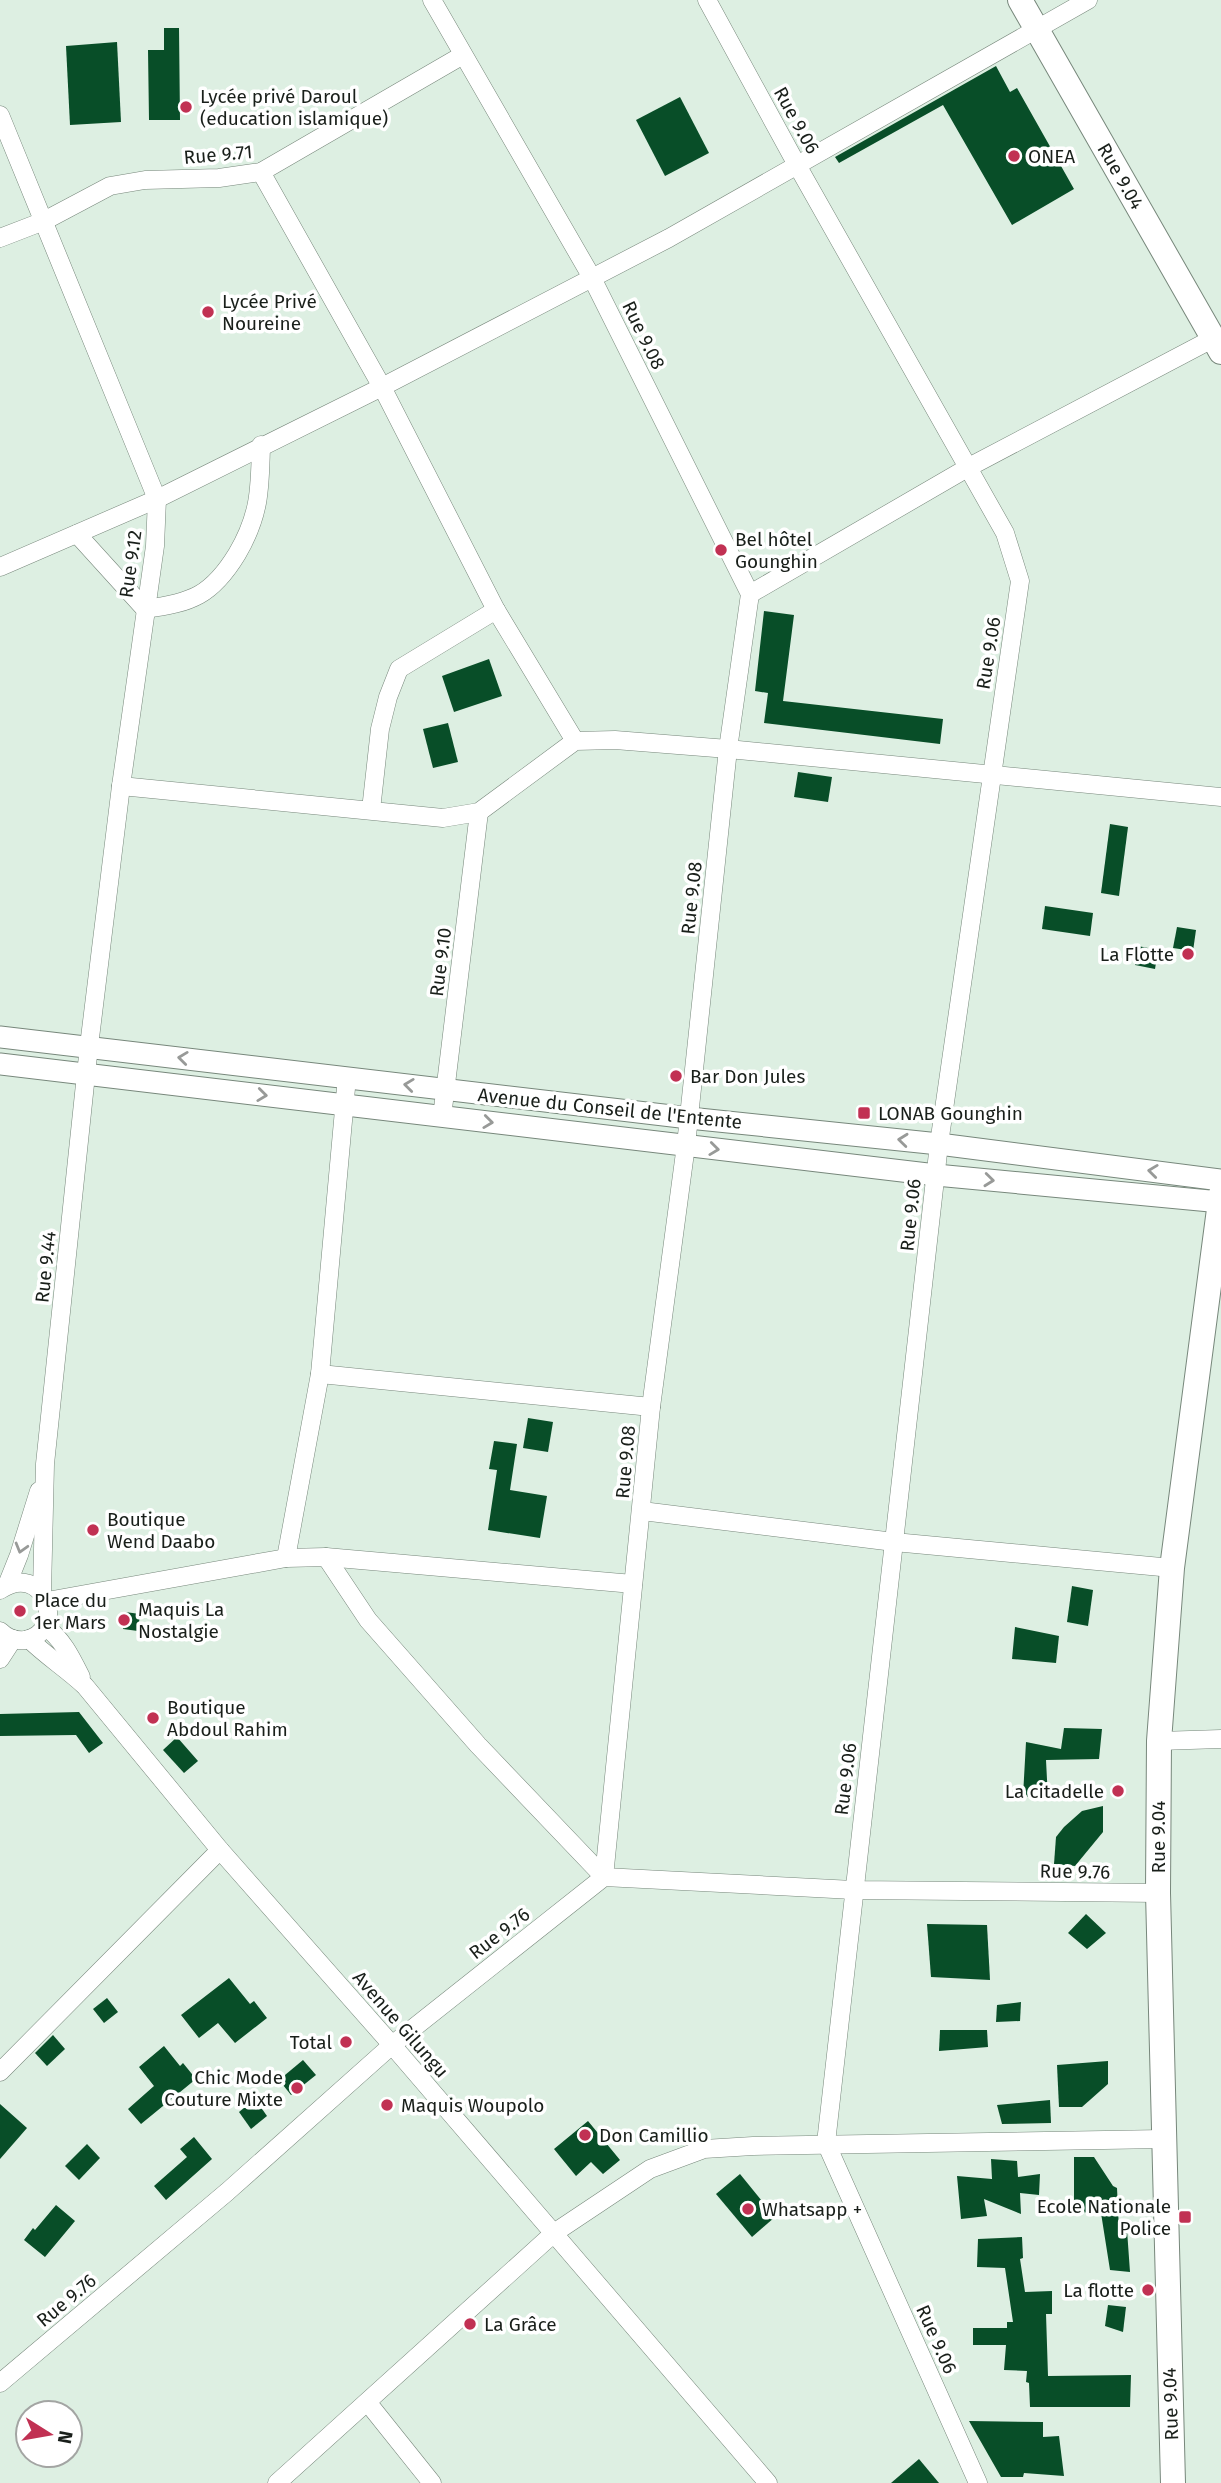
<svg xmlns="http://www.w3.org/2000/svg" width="1221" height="2483" font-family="'Fira Sans',sans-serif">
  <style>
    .building { fill: #084e28 }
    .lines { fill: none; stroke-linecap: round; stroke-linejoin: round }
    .minor-casing { stroke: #77877b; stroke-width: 19 }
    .tertiary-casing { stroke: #77877b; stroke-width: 23 }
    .secondary-casing { stroke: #77877b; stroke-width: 26 }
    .minor { stroke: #fff; stroke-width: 18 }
    .tertiary { stroke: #fff; stroke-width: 21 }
    .secondary { stroke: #fff; stroke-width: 24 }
    .oneway { stroke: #989a98 }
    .poi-dot { fill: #c13153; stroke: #fff; stroke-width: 2.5 }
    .labels { text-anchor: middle; stroke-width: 7; stroke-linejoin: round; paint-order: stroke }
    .poi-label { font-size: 19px; fill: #191f1a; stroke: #fff; text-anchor: start }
    .street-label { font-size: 19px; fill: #191f1a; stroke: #fff }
  </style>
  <rect width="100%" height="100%" fill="#ddefe2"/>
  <!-- building -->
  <g class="building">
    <path d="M164 28H179L180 120H149L148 50H164Z"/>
    <path d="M117 42 121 122 70 125 66 46Z"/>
    <path d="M996 66 1010 92 1017 88 1074 189 1012 225 943 105 839 163 835 157Z"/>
    <path d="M680 97 709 153 665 176 636 120Z"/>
    <path d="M764 611 794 615 783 701 943 719 940 744 764 723 768 693 755 691Z"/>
    <path d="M489 659 502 696 454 712 442 676Z"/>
    <path d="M448 723 458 762 433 768 423 729Z"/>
    <path d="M798 772 832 777 828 802 794 797Z"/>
    <path d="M1110 824 1128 827 1119 896 1101 893Z"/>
    <path d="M1045 906 1093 913 1090 936 1042 929Z"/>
    <path d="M1177 927 1196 930 1193 951 1173 948Z"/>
    <path d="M1138 946 1158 950 1155 969 1135 965Z"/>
    <path d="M528 1418 553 1422 548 1452 523 1448Z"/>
    <path d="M494 1441 517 1444 510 1490 547 1496 540 1538 488 1530 497 1470 489 1469Z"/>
    <path d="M1072 1586 1093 1590 1088 1626 1067 1622Z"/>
    <path d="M125 1612 140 1614 138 1631 123 1629Z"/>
    <path d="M1015 1627 1059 1636 1056 1663 1012 1659Z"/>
    <path d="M79 1712 103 1743 89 1753 76 1735 0 1736V1714Z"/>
    <path d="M1064 1728 1102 1729 1099 1759 1046 1760 1048 1799 1023 1796 1026 1742 1061 1749Z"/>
    <path d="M177 1737 198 1761 184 1773 163 1750Z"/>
    <path d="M1103 1806V1832L1075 1866 1054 1864 1056 1837 1064 1827 1082 1811Z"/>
    <path d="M1086 1914 1106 1933 1087 1949 1068 1933Z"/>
    <path d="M927 1924 987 1925 990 1980 931 1977Z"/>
    <path d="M229 1978 250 2004 254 2001 267 2018 235 2043 218 2023 199 2038 181 2015Z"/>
    <path d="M107 1998 118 2012 104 2023 93 2009Z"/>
    <path d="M1021 2002 1020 2021 996 2022 997 2005Z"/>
    <path d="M940 2030H987L988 2047 939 2051Z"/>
    <path d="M53 2035 65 2049 47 2066 35 2053Z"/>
    <path d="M164 2046 180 2066 183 2063 196 2079 141 2124 128 2109 154 2086 139 2067Z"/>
    <path d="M303 2060 316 2075 291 2095 279 2080Z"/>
    <path d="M1108 2061V2084L1082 2107H1059L1057 2065Z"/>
    <path d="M255 2099 267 2116 251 2129 239 2112Z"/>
    <path d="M1050 2100 1051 2123 1002 2124 997 2105Z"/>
    <path d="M0 2104 27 2128 0 2159Z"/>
    <path d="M588 2121 620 2160 603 2174 591 2162 576 2176 554 2149Z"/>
    <path d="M194 2137 212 2159 166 2200 154 2186 187 2157 180 2149Z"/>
    <path d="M87 2144 100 2158 79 2180 65 2166Z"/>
    <path d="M1074 2157H1094L1113 2186 1117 2188 1119 2230H1127L1130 2272 1110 2270 1101 2213 1074 2212Z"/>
    <path d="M991 2159 1017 2161 1018 2177 1040 2174 1039 2195 1020 2193 1021 2214 984 2199 987 2216 961 2219 957 2176 992 2179Z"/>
    <path d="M740 2174 775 2217 752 2237 716 2194Z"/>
    <path d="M56 2205 75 2221 45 2257 24 2240 33 2228 35 2230Z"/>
    <path d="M1022 2237 1023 2258 1020 2259 1025 2292 1052 2291V2314H1046L1048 2376 1131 2375 1130 2407H1030L1029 2383 1026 2382 1027 2371 1004 2370 1006 2345H973V2328H1007V2322H1013L1005 2268 977 2267 978 2239Z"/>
    <path d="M1108 2305 1126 2307 1123 2332 1105 2326Z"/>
    <path d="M969 2421 1043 2422V2437L1059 2436 1064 2476 1024 2473 1023 2477H1001Z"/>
    <path d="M919 2459 939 2483H891Z"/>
  </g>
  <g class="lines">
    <!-- minor casing -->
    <g class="minor-casing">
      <g id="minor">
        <path d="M432 0 591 276 750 594 728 749 686 1145 651 1407 604 1877"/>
        <path d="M707 0 797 165 1005 533 1020 581 939 1144 826 2143 978 2483"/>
        <path d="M0 115 157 499 155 546 121 786 89 1046 45 1464 42 1592"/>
        <path d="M261 172 382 387 496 610 575 741"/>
        <path d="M0 238 44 221 110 186 145 180 219 178 261 172 463 55"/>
        <path d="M77 534 145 609C192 603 212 595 237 554 260 515 260 489 261 445"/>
        <path d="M0 567 157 499 382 387 669 238 1088 0"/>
        <path d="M750 594 969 467 1214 338"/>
        <path d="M121 786 443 818 479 812 575 741 615 740 728 749 1221 797"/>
        <path d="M371 810 380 729 388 697 399 669 496 610"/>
        <path d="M442 1117 479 812"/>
        <path d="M320 1374 651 1407"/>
        <path d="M642 1511 894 1542 1172 1568"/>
        <path d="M326 1557 368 1620 478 1745 604 1877"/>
        <path d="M286 1558 320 1374 347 1077"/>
        <path d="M7 1585 19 1555 39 1491"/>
        <path d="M0 1590C44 1560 69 1631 25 1640 16 1641 7 1638 0 1631"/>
        <path d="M47 1601 286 1558 326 1557 633 1584"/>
        <path d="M45 1626C63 1640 71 1657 81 1677"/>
        <path d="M29 1639C46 1656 67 1669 85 1686L220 1850 392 2045 768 2483"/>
        <path d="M0 1659 13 1639"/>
        <path d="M1159 1741 1221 1739"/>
        <path d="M0 2072 220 1850"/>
        <path d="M0 2383 227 2192 392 2045 604 1877 853 1890 1158 1893"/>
        <path d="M368 2403 432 2483"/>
        <path d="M277 2483 554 2233 650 2169 704 2149 753 2146 1163 2139"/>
      </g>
    </g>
    <!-- tertiary casing -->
    <g class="tertiary-casing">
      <g id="tertiary">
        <path d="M0 1037 689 1118 939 1144 1221 1180"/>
        <path d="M0 1064 936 1175 1221 1202"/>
      </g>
    </g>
    <!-- secondary casing -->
    <g class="secondary-casing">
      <g id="secondary">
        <path d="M1020 0 1221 352"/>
        <path d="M1173 2483 1158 1893 1159 1741 1172 1568 1221 1194"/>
      </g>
    </g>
    <!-- minor -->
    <use href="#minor" class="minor"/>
    <!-- tertiary -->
    <use href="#tertiary" class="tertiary"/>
    <!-- secondary -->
    <use href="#secondary" class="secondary"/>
  </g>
  <!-- one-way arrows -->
  <defs><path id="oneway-chevron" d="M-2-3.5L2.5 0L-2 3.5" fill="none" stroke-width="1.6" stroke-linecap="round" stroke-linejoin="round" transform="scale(1.75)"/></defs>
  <g class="oneway">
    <use href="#oneway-chevron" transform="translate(183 1058) rotate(-173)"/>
    <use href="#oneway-chevron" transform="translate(409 1085) rotate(-173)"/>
    <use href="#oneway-chevron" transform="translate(262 1095) rotate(7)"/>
    <use href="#oneway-chevron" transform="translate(488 1122) rotate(7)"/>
    <use href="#oneway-chevron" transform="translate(903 1140) rotate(-174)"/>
    <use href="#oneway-chevron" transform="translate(714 1149) rotate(7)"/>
    <use href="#oneway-chevron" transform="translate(1153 1171) rotate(-173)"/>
    <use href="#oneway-chevron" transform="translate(989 1180) rotate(6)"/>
    <use href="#oneway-chevron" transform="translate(21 1548) rotate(106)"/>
  </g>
  <!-- markers -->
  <g class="poi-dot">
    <circle cx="186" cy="107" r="7"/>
    <circle cx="1014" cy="156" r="7"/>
    <circle cx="208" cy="312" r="7"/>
    <circle cx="721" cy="550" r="7"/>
    <circle cx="1188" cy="954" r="7"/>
    <circle cx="676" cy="1076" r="7"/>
    <rect x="857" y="1106" width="14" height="14" rx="3.5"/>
    <circle cx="93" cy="1530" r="7"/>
    <circle cx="20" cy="1611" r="7"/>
    <circle cx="124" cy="1620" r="7"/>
    <circle cx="153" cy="1718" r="7"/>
    <circle cx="1118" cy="1791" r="7"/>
    <circle cx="346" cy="2042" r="7"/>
    <circle cx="297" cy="2088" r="7"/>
    <circle cx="387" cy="2105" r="7"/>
    <circle cx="585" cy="2135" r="7"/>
    <circle cx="748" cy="2209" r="7"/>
    <rect x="1178" y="2210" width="14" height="14" rx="3.5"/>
    <circle cx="1148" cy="2290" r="7"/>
    <circle cx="470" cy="2324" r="7"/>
  </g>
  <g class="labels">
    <!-- poi labels -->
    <g class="poi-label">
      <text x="200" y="103">Lycée privé Daroul<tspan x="200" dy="22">(education islamique)</tspan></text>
      <text x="1028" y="163">ONEA</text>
      <text x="222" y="308">Lycée Privé<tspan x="222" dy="22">Noureine</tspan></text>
      <text x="735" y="546">Bel hôtel<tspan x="735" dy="22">Gounghin</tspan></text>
      <text x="1174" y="961" text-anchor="end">La Flotte</text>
      <text x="690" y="1083">Bar Don Jules</text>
      <text x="878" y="1120">LONAB Gounghin</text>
      <text x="107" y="1526">Boutique<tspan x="107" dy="22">Wend Daabo</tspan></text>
      <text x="34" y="1607">Place du<tspan x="34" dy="22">1er Mars</tspan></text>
      <text x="138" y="1616">Maquis La<tspan x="138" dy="22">Nostalgie</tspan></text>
      <text x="167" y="1714">Boutique<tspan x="167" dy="22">Abdoul Rahim</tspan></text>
      <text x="1104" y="1798" text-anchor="end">La citadelle</text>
      <text x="332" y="2049" text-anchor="end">Total</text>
      <text x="283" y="2084" text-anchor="end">Chic Mode<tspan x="283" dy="22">Couture Mixte</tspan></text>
      <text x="401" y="2112">Maquis Woupolo</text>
      <text x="599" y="2142">Don Camillio</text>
      <text x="1171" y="2213" text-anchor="end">Ecole Nationale<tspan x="1171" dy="22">Police</tspan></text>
      <text x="762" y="2216">Whatsapp +</text>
      <text x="1134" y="2297" text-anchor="end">La flotte</text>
      <text x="484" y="2331">La Grâce</text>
    </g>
    <!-- street labels -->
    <g class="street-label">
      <text transform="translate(797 120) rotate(61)" y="7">Rue 9.06</text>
      <text transform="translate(218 154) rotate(-5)" y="7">Rue 9.71</text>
      <text transform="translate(1121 176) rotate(60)" y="7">Rue 9.04</text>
      <text transform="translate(644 335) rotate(64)" y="7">Rue 9.08</text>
      <text transform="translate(130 564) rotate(-82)" y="7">Rue 9.12</text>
      <text transform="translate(988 653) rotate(-81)" y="7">Rue 9.06</text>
      <text transform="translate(691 898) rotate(-84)" y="7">Rue 9.08</text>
      <text transform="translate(440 962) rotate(-83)" y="7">Rue 9.10</text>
      <text transform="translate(610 1108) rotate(6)" y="7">Avenue du Conseil de l'Entente</text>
      <text transform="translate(910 1215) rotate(-84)" y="7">Rue 9.06</text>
      <text transform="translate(45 1267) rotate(-84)" y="7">Rue 9.44</text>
      <text transform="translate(625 1462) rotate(-85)" y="7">Rue 9.08</text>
      <text transform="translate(845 1779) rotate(-83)" y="7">Rue 9.06</text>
      <text transform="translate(1158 1837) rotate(-90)" y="7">Rue 9.04</text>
      <text transform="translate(1075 1871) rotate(1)" y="7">Rue 9.76</text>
      <text transform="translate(499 1933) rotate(-38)" y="7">Rue 9.76</text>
      <text transform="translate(401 2024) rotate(49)" y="7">Avenue Gilungu</text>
      <text transform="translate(66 2300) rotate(-40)" y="7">Rue 9.76</text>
      <text transform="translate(937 2339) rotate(66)" y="7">Rue 9.06</text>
      <text transform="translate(1170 2404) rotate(-92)" y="7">Rue 9.04</text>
    </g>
  </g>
  <!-- north arrow -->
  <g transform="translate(49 2434) rotate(101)"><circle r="33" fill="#ffffff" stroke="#a3a5a3" stroke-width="2"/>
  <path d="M0-5L12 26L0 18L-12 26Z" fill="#c13153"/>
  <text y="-10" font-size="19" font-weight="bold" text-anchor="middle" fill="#191f1a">N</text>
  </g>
</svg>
